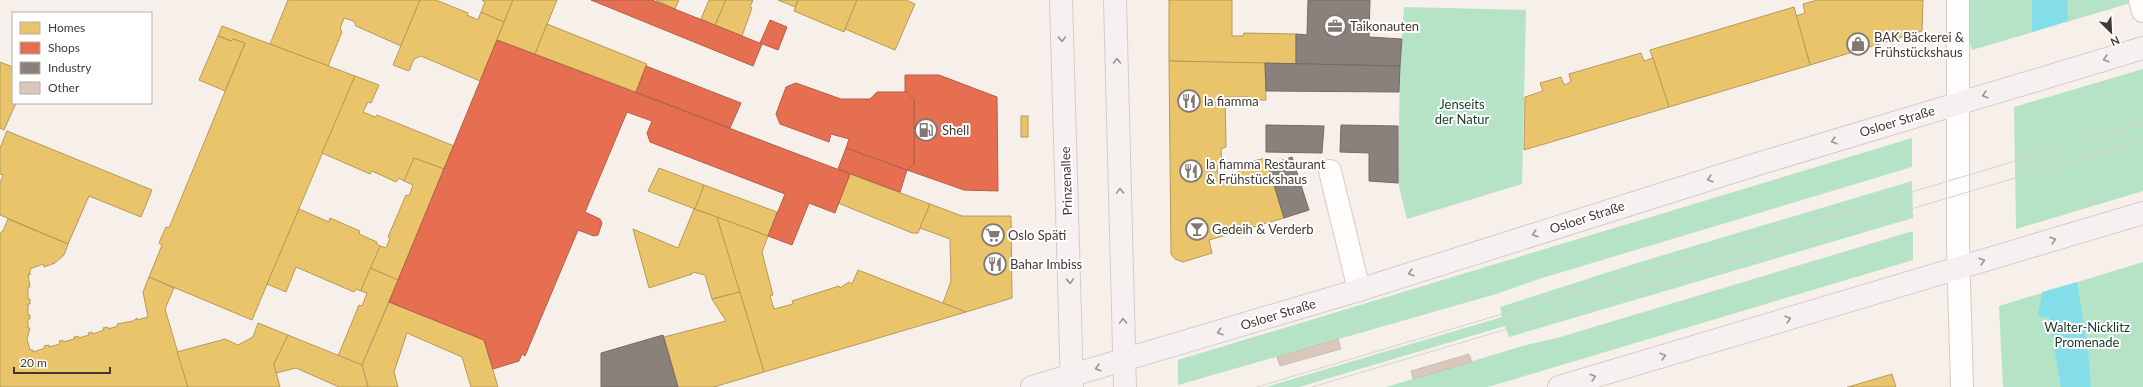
<svg xmlns="http://www.w3.org/2000/svg" width="2143" height="387" font-family="Lato,sans-serif">
  <style>
    .green { fill: #b6e2c6 }
    .water { fill: #84deea }
    .homes { fill: #e9c46a; stroke: #b79a59 }
    .shops { fill: #e76f51; stroke: #b55e47 }
    .industry { fill: #8a817c; stroke: #746b66 }
    .building { fill: #d9c8ba; stroke: #c8c1bb }
    .lines { fill: none; stroke-linecap: round; stroke-linejoin: round }
    .minor-casing { stroke: #d3ccc6; stroke-width: 24 }
    .major-casing { stroke: #d2cecb; stroke-width: 24 }
    .minor { stroke: #fefdfc; stroke-width: 22 }
    .major { stroke: #f7f0f1; stroke-width: 22 }
    .tram { stroke: #d4d2d0; stroke-width: 1 }
    .oneway { stroke: #9c9491 }
    .labels { text-anchor: middle; stroke-width: 4; stroke-linejoin: round; paint-order: stroke }
    .poi-label { font-size: 13px; fill: #413831; stroke: #fff; text-anchor: start }
    .park-label { font-size: 13px; fill: #133c28; stroke: #fff }
    .street-label { font-size: 13px; fill: #413831; stroke: #fff }
  </style>
  <rect width="100%" height="100%" fill="#f7f0ea"/>
  <!-- green -->
  <g class="green">
    <path d="M1970 0H2141L1972 50 1969 39Z"/>
    <path d="M1404 7 1526 10 1522 184 1407 219 1398 183 1400 66Z"/>
    <path d="M2143 69V191L2016 229 2014 107Z"/>
    <path d="M1912 138V167L1539 279 1496 294 1178 385V360Z"/>
    <path d="M1912 181 1913 218 1509 337 1505 326 1299 387H1266L1502 317 1500 307 1637 263Z"/>
    <path d="M1913 231V260L1488 387H1386L1526 345 1557 338Z"/>
    <path d="M2143 262V387H2003L1999 306Z"/>
  </g>
  <!-- water -->
  <g class="water">
    <path d="M2032 0H2067L2068 21 2032 32Z"/>
    <path d="M2077 282 2088 351 2091 387H2061L2049 317 2042 318 2038 315 2042 292Z"/>
  </g>
  <!-- homes -->
  <g class="homes">
    <path d="M288 0H420L401 46 356 26 354 21 344 18 340 29 342 32 328 66 270 44Z"/>
    <path d="M420 0H436L468 13 467 15 478 20 481 12 504 22 480 81 421 56 414 59 409 71 393 65Z"/>
    <path d="M513 0 504 22 481 12 485 2 482 0Z"/>
    <path d="M513 0H557L535 54 497 40Z"/>
    <path d="M656 0H679L675 9Z"/>
    <path d="M709 0H726L715 25 701 19Z"/>
    <path d="M726 0H753L750 7 752 8 742 36 715 25Z"/>
    <path d="M778 0H798L795 7Z"/>
    <path d="M798 0H857L844 32 794 11Z"/>
    <path d="M857 0H906L915 4 895 50 845 29Z"/>
    <path d="M1169 0H1232V36H1243L1244 33 1296 34V64L1169 61Z"/>
    <path d="M1818 0H1923L1922 31 1810 65 1796 16 1805 13 1803 4Z"/>
    <path d="M1794 7 1810 65 1669 107 1650 50Z"/>
    <path d="M547 24 647 64 636 92 535 54Z"/>
    <path d="M222 26 355 76 252 320 149 277 162 245 159 243 162 236 166 227 169 228 245 43 233 39 231 41 218 36Z"/>
    <path d="M218 36 231 41 233 39 245 43 225 91 199 80Z"/>
    <path d="M1641 53 1644 61 1653 58 1669 107 1524 150 1525 97 1543 91 1540 83 1561 77 1564 85 1571 82 1569 74Z"/>
    <path d="M1169 61 1265 63 1266 100H1250L1249 97H1225L1226 147 1221 149 1222 164H1219L1217 170 1218 174 1226 177 1235 174 1246 167 1245 163 1266 158 1284 218 1209 240 1212 253 1183 262 1175 259 1171 254Z"/>
    <path d="M0 62 13 67V103H16L4 130 0 128Z"/>
    <path d="M355 76 379 85 371 103 368 102 363 112 375 117 377 115 454 146 444 169 414 158 404 181 399 178 396 182 372 171 370 174 322 153Z"/>
    <rect x="1021" y="116" width="7" height="21"/>
    <path d="M7 131 152 190 141 217 89 196 68 244 0 215V183L3 175 0 174V148Z"/>
    <path d="M414 158 444 169 398 280 370 268 380 246 386 248 390 238 388 237 406 195 409 196 413 185 404 181Z"/>
    <path d="M659 168 704 185 695 209 648 191Z"/>
    <path d="M850 174 930 204 918 233H912L838 203Z"/>
    <path d="M704 185 777 212 768 236 695 209Z"/>
    <path d="M930 204 962 216H1011L1012 298 966 312 943 303 951 281 950 239 920 228Z"/>
    <path d="M299 209 329 222 330 218 360 231 359 234 377 242V244L380 246 361 291 356 289 354 292 296 267 286 292 267 284Z"/>
    <path d="M694 209 717 217 740 292 712 299 705 275 693 272 692 274 649 288 633 229 678 248Z"/>
    <path d="M717 217 768 236 762 252 773 295 770 296 774 309 793 304 792 301 839 286 840 288 849 282 852 284 858 270 966 312 764 372Z"/>
    <path d="M8 219 68 244 64 255 55 263 44 267 43 264 30 269V275L28 274 30 287H28V299H30V304H28V315H30V319H28V328H30L27 339 30 350H33V352L45 348 44 346 49 345V347L60 344 59 341 63 340V342L74 339V337L78 336 79 338 89 335 88 333 92 332 93 334 104 330 103 328 108 327V329L118 326 117 324 133 321 137 318V320L148 317 143 292 149 277 174 288 165 309 188 387H0V233L3 231Z"/>
    <path d="M370 268 398 280 362 365 338 356 359 305 362 306 367 293 361 291Z"/>
    <path d="M740 292 764 372 714 387H678L664 337 726 321 712 299Z"/>
    <path d="M389 302 484 340 498 387H471L462 357 407 333 394 372 398 387H368L362 365Z"/>
    <path d="M258 323 288 335 274 364 280 387H188L177 352 225 339 238 345 253 337Z"/>
    <path d="M288 335 362 365 368 387H339L296 368 276 373 274 364Z"/>
    <path d="M1892 374 1896 387H1847H1848Z"/>
  </g>
  <!-- shops -->
  <g class="shops">
    <path d="M591 0H652L762 44 753 66Z"/>
    <path d="M770 20 787 27 778 50 760 43Z"/>
    <path d="M497 40 850 174 835 213 809 203 792 245 768 236 785 194 650 142 647 133 652 121 627 112 585 212 600 219 602 223 598 235 594 236 578 230 525 356 522 354 519 361 493 369 484 340 389 302Z"/>
    <path d="M646 66 741 103 730 128 636 92Z"/>
    <path d="M905 75H939L997 97 998 191 964 190 907 170 914 164V100L905 93Z"/>
    <path d="M796 83 841 99H870L877 92H907L914 100V164L907 170 846 148 849 139 831 134 829 142 780 124 776 114 786 87Z"/>
    <path d="M846 148 907 170 900 192 838 169Z"/>
  </g>
  <!-- industry -->
  <g class="industry">
    <path d="M1308 0H1370L1369 37 1402 39 1400 66 1296 64V34L1307 35Z"/>
    <path d="M1265 63 1400 66 1399 92 1266 91Z"/>
    <path d="M1266 125 1324 126 1322 153 1266 152Z"/>
    <path d="M1341 125 1398 126V183L1369 181V153L1340 152Z"/>
    <path d="M1292 157 1309 210 1284 218 1268 165Z"/>
    <path d="M663 335 678 387H601V353Z"/>
  </g>
  <!-- building -->
  <g class="building">
    <path d="M1338 339 1341 349 1280 366 1277 357Z"/>
    <path d="M1469 354 1472 362 1413 379 1411 371Z"/>
  </g>
  <g class="lines">
    <!-- minor casing -->
    <g class="minor-casing">
      <g id="minor">
        <path d="M1958 0V246L1962 387"/>
        <path d="M2140 0 2143 11"/>
        <path d="M1330 171 1359 290"/>
      </g>
    </g>
    <!-- major casing -->
    <g class="major-casing">
      <g id="major">
        <path d="M1061 0 1072 387"/>
        <path d="M1115 0 1125 387"/>
        <path d="M1032 387 1359 290 1751 166 2143 48"/>
        <path d="M1559 387 2143 213"/>
      </g>
    </g>
    <!-- minor -->
    <use href="#minor" class="minor"/>
    <!-- major -->
    <use href="#major" class="major"/>
    <!-- tram -->
    <g class="tram">
      <path d="M1257 387 2143 123"/>
      <path d="M1312 387 2143 140"/>
    </g>
  </g>
  <!-- one-way arrows -->
  <defs><path id="oneway-chevron" d="M-2-3.5L2.5 0L-2 3.5" fill="none" stroke-width="1.6" stroke-linecap="round" stroke-linejoin="round"/></defs>
  <g class="oneway">
    <use href="#oneway-chevron" transform="translate(1062 39) rotate(88)"/>
    <use href="#oneway-chevron" transform="translate(2106 59) rotate(163)"/>
    <use href="#oneway-chevron" transform="translate(1117 61) rotate(-91)"/>
    <use href="#oneway-chevron" transform="translate(1985 95) rotate(164)"/>
    <use href="#oneway-chevron" transform="translate(1834 141) rotate(163)"/>
    <use href="#oneway-chevron" transform="translate(1710 179) rotate(163)"/>
    <use href="#oneway-chevron" transform="translate(1120 191) rotate(-92)"/>
    <use href="#oneway-chevron" transform="translate(1535 234) rotate(162)"/>
    <use href="#oneway-chevron" transform="translate(2053 240) rotate(-17)"/>
    <use href="#oneway-chevron" transform="translate(1982 261) rotate(-17)"/>
    <use href="#oneway-chevron" transform="translate(1411 273) rotate(162)"/>
    <use href="#oneway-chevron" transform="translate(1070 281) rotate(88)"/>
    <use href="#oneway-chevron" transform="translate(1788 319) rotate(-17)"/>
    <use href="#oneway-chevron" transform="translate(1123 321) rotate(-92)"/>
    <use href="#oneway-chevron" transform="translate(1220 332) rotate(163)"/>
    <use href="#oneway-chevron" transform="translate(1663 356) rotate(-17)"/>
    <use href="#oneway-chevron" transform="translate(1098 368) rotate(164)"/>
    <use href="#oneway-chevron" transform="translate(1593 377) rotate(-17)"/>
  </g>
  <!-- icons -->
  <defs>
    <g id="office-ring" transform="scale(1.15)"><circle r="9.5" fill="#fff" stroke="#817872" stroke-width="1.5"/><path d="M-6-3h4V-5.5h4V-3h4V5H-6ZM-1-4.5V-3h2v-1.5ZM-6 0V1H6V0Z" fill="#817872"/></g>
    <g id="shop-ring" transform="scale(1.15)"><circle r="9.5" fill="#fff" stroke="#817872" stroke-width="1.5"/><path d="M-5-2.5h2.3a2.7 3.5 0 0 1 5.4 0H5L5.5 6h-11ZM-1.5-2.5h3a1.5 2.3 0 0 0-3 0Z" fill="#817872"/></g>
    <g id="restaurant-ring" transform="scale(1.15)"><circle r="9.5" fill="#fff" stroke="#817872" stroke-width="1.5"/><path d="M-5-6h1v4h1v-4h1v4h1v-4h1v5L-1.5 .5V6h-2V.5L-5-1ZM5-6V6H3V1.5H1.5Q1.5-4 5-6Z" fill="#817872"/></g>
    <g id="fuel-ring" transform="scale(1.15)"><circle r="9.5" fill="#fff" stroke="#817872" stroke-width="1.5"/><path d="M-5.5-6h7V0h2V4h1.3V-2.5L3-4.5l.8-.8L6-3V5H2.5V1h-1V6h-7ZM-4.2-4.7v3.2H.2V-4.7Z" fill="#817872"/></g>
    <g id="bar-ring" transform="scale(1.15)"><circle r="9.5" fill="#fff" stroke="#817872" stroke-width="1.5"/><path d="M-6-5H6L.8 .8V4.5H3.5V6h-7V4.5H-.8V.8Z" fill="#817872"/></g>
    <g id="supermarket-ring" transform="scale(1.15)"><circle r="9.5" fill="#fff" stroke="#817872" stroke-width="1.5"/><path d="M-6-5.5h2.5l.6 2H6L4.5 2H-2.5L-4.4-4H-6ZM-1.5 3.2a1.3 1.3 0 1 0 .1 0ZM3 3.2a1.3 1.3 0 1 0 .1 0Z" fill="#817872"/></g>
  </defs>
  <g fill-rule="evenodd">
    <use href="#office-ring" x="1335" y="26"/>
    <use href="#shop-ring" x="1858" y="44"/>
    <use href="#restaurant-ring" x="1189" y="101"/>
    <use href="#fuel-ring" x="926" y="130"/>
    <use href="#restaurant-ring" x="1191" y="171"/>
    <use href="#bar-ring" x="1197" y="229"/>
    <use href="#supermarket-ring" x="993" y="235"/>
    <use href="#restaurant-ring" x="995" y="264"/>
  </g>
  <g class="labels">
    <!-- poi labels -->
    <g class="poi-label">
      <text x="1350" y="31">Taikonauten</text>
      <text x="1874" y="42">BAK Bäckerei &amp;<tspan x="1874" dy="15">Frühstückshaus</tspan></text>
      <text x="1204" y="106">la fiamma</text>
      <text x="942" y="135">Shell</text>
      <text x="1206" y="169">la fiamma Restaurant<tspan x="1206" dy="15">&amp; Frühstückshaus</tspan></text>
      <text x="1212" y="234">Gedeih &amp; Verderb</text>
      <text x="1008" y="240">Oslo Späti</text>
      <text x="1010" y="269">Bahar Imbiss</text>
    </g>
    <!-- park labels -->
    <g class="park-label">
      <text x="1462" y="109">Jenseits<tspan x="1462" dy="15">der Natur</tspan></text>
      <text x="2087" y="332">Walter-Nicklitz<tspan x="2087" dy="15">Promenade</tspan></text>
    </g>
    <!-- street labels -->
    <g class="street-label">
      <text transform="translate(1897 121) rotate(-17)" y="5">Osloer Straße</text>
      <text transform="translate(1066 181) rotate(-92)" y="5">Prinzenallee</text>
      <text transform="translate(1587 217) rotate(-18)" y="5">Osloer Straße</text>
      <text transform="translate(1278 314) rotate(-17)" y="5">Osloer Straße</text>
    </g>
  </g>
  <!-- legend -->
  <rect x="12" y="12" width="140" height="92" fill="#ffffff" stroke="#b3afad"/>
  <rect x="20" y="22" width="20" height="12" fill="#e9c46a" stroke="#b3afad"/>
  <text x="48" y="32" font-size="12" fill="#413831">Homes</text>
  <rect x="20" y="42" width="20" height="12" fill="#e76f51" stroke="#b3afad"/>
  <text x="48" y="52" font-size="12" fill="#413831">Shops</text>
  <rect x="20" y="62" width="20" height="12" fill="#8a817c" stroke="#b3afad"/>
  <text x="48" y="72" font-size="12" fill="#413831">Industry</text>
  <rect x="20" y="82" width="20" height="12" fill="#d9c8ba" stroke="#b3afad"/>
  <text x="48" y="92" font-size="12" fill="#413831">Other</text>
  <!-- north arrow -->
  <g transform="translate(2111 32) rotate(156)" stroke="#ffffff" stroke-width="3" paint-order="stroke">
  <path d="M0-3L7 15L0 10L-7 15Z" fill="#413831"/>
  <text y="-6" font-size="11" font-weight="bold" text-anchor="middle" fill="#413831">N</text>
  </g>
  <!-- scale -->
  <path d="M14 367v6h96v-6" fill="none" stroke="#413831" stroke-width="2"/>
  <text x="20" y="367" font-size="12" fill="#413831" stroke="#ffffff" stroke-width="3" paint-order="stroke">20 m</text>
</svg>
